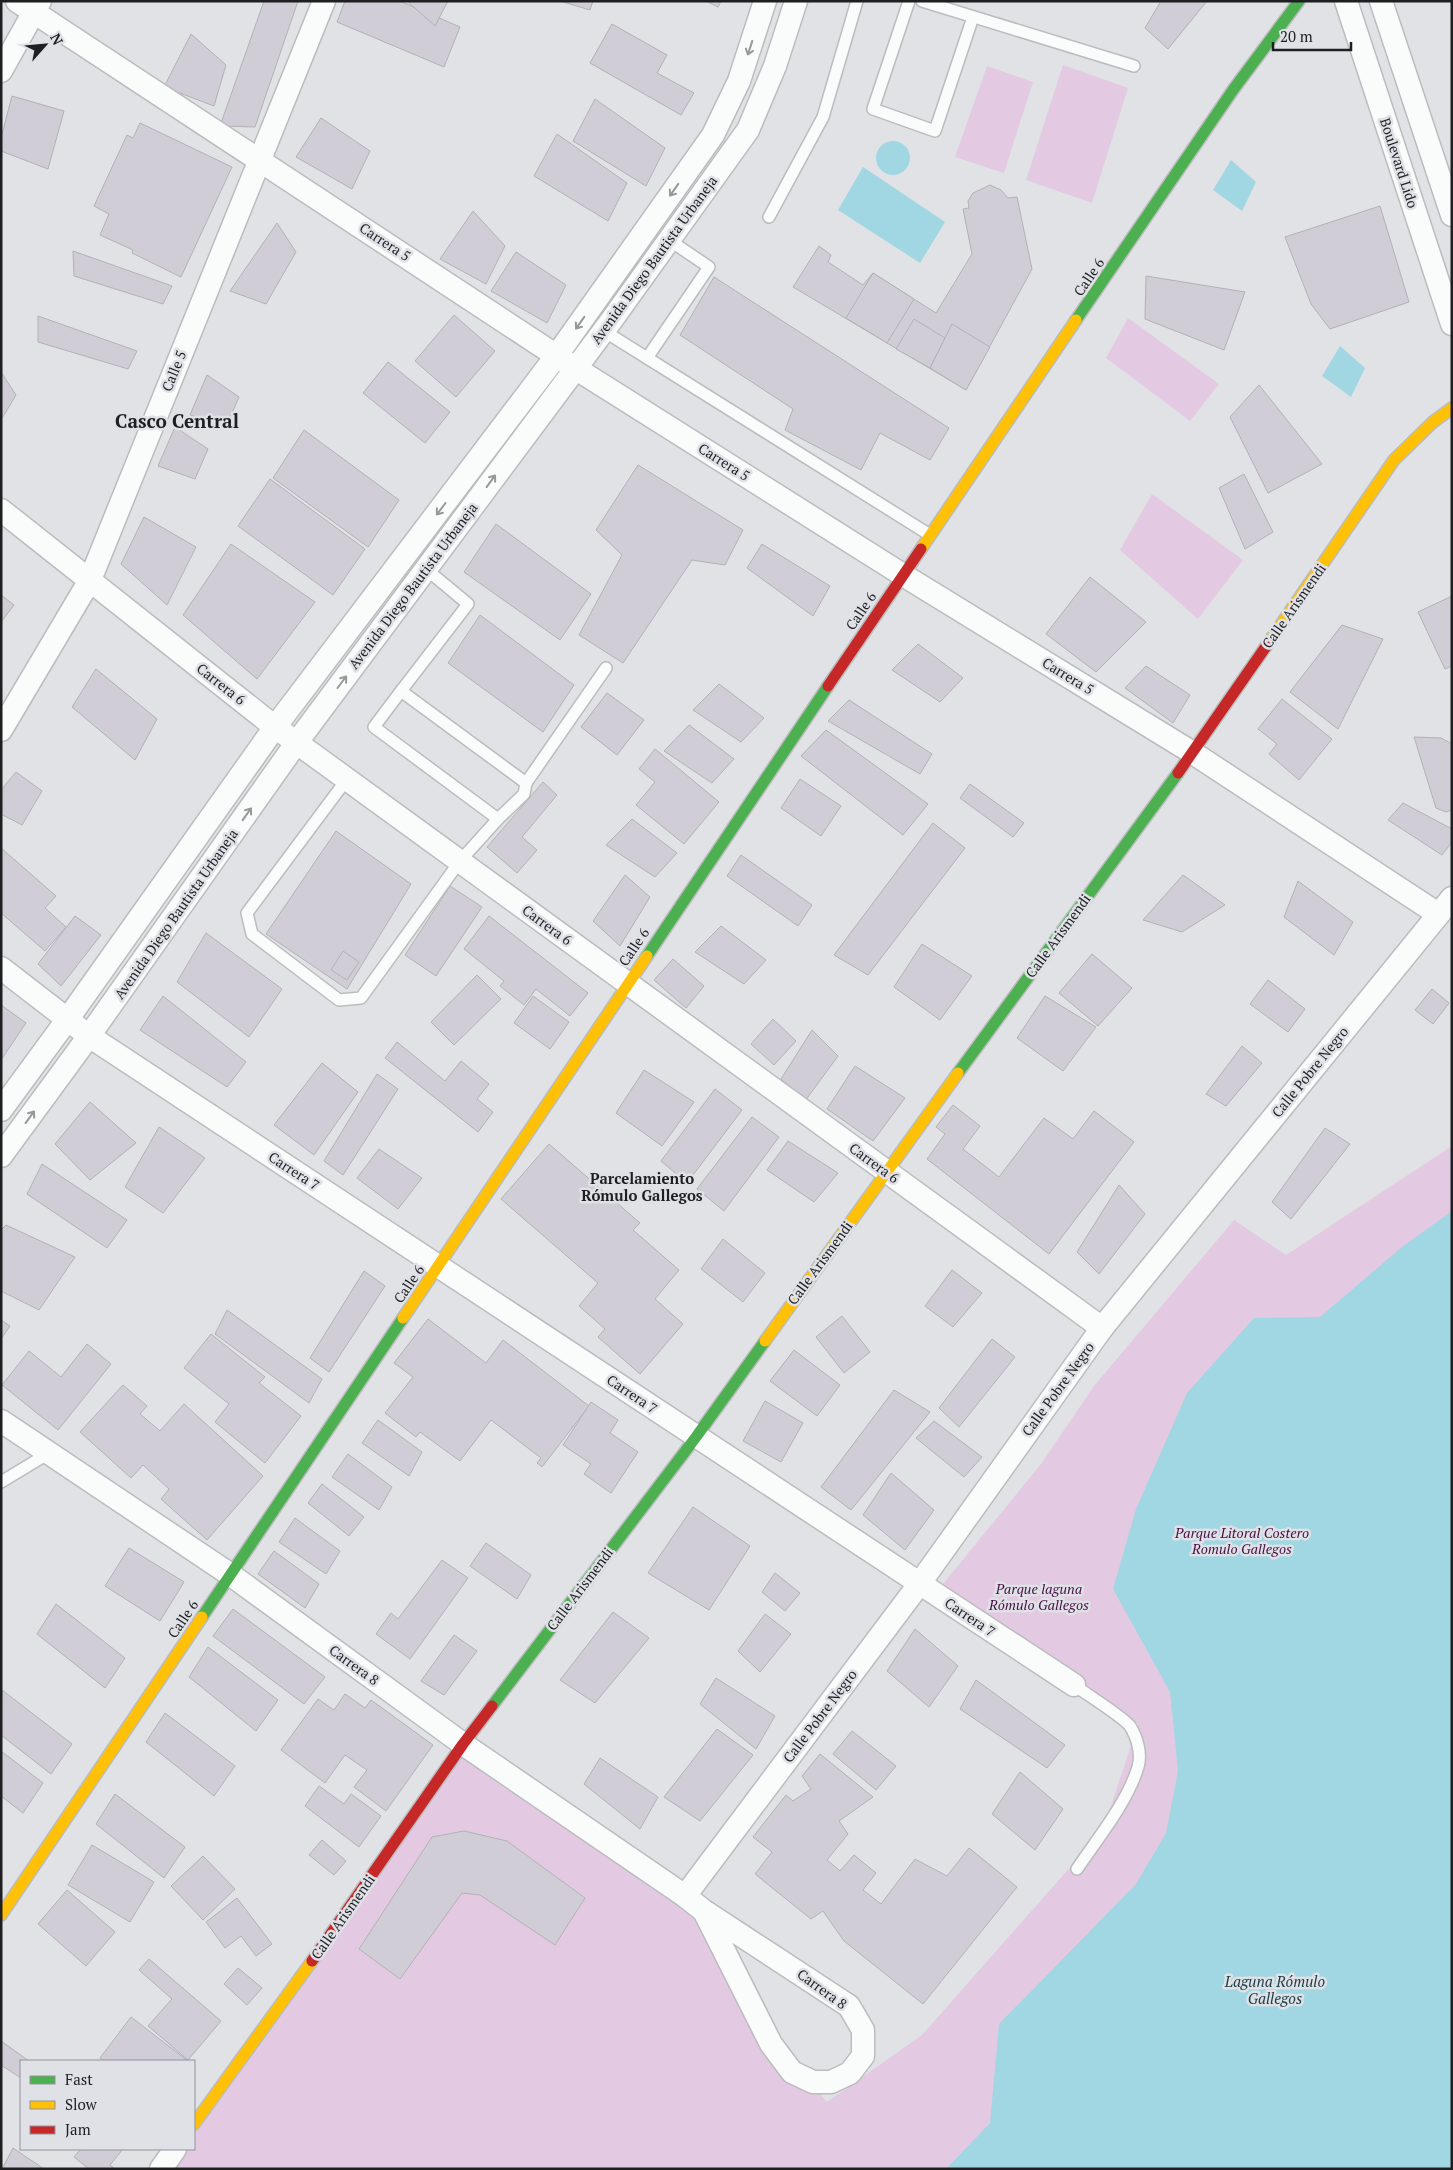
<svg xmlns="http://www.w3.org/2000/svg" width="1453" height="2170" font-family="'PT Serif',serif">
  <style>
    .green { fill: #e3cae2 }
    .water { fill: #a1d7e2 }
    .building { fill: #d0cdd7; stroke: #b1b2b4 }
    .lines { fill: none; stroke-linecap: round; stroke-linejoin: round }
    .lane-casing { stroke: #bbbcbe; stroke-width: 14 }
    .street-casing { stroke: #bbbcbe; stroke-width: 25 }
    .fast-casing { stroke: #bbbcbe; stroke-width: 14 }
    .slow-casing { stroke: #bbbcbe; stroke-width: 14 }
    .jam-casing { stroke: #bbbcbe; stroke-width: 14 }
    .lane { stroke: #fafbfb; stroke-width: 11 }
    .street { stroke: #fafbfb; stroke-width: 22 }
    .fast { stroke: #4caf50; stroke-width: 11 }
    .slow { stroke: #ffc107; stroke-width: 11 }
    .jam { stroke: #c62828; stroke-width: 11 }
    .oneway { stroke: #979899 }
    .labels { text-anchor: middle; stroke-width: 5; stroke-linejoin: round; paint-order: stroke }
    .street-label { font-size: 14px; fill: #1e1f21; stroke: #dfe1e7 }
    .park-label { font-size: 14px; font-style: italic; fill: #460f44; stroke: #dfe1e7 }
    .neighbourhood-label { font-size: 15px; font-weight: bold; fill: #1e1f21; stroke: #dfe1e7 }
    .water-label { font-size: 15px; font-style: italic; fill: #183d43; stroke: #dfe1e7 }
    .district-label { font-size: 19px; font-weight: bold; fill: #1e1f21; stroke: #dfe1e7 }
  </style>
  <rect width="100%" height="100%" fill="#e1e2e5"/>
  <!-- green -->
  <g class="green">
    <path d="M1063 65 1128 88 1092 203 1026 180Z"/>
    <path d="M987 66 1033 82 1004 173 955 157Z"/>
    <path d="M1128 318 1219 384 1190 421 1106 358Z"/>
    <path d="M1152 494 1243 560 1198 619 1120 550Z"/>
    <path d="M1452 1146V2169H161L175 2149H194V2122L463 1744 704 1911 757 2017 827 2102 922 2035 1103 1830 1138 1724 943 1584 1041 1464 1094 1386 1234 1220 1286 1255Z"/>
  </g>
  <!-- water -->
  <g class="water">
    <circle cx="893" cy="158" r="17"/>
    <path d="M1231 160 1256 182 1242 211 1213 190Z"/>
    <path d="M863 167 945 222 920 263 838 210Z"/>
    <path d="M1340 346 1365 368 1351 397 1322 376Z"/>
    <path d="M1452 1211V2169H946L990 2123 999 2024 1136 1884 1166 1833 1178 1771 1170 1692 1113 1589 1136 1509 1187 1393 1254 1318 1320 1317 1402 1247Z"/>
  </g>
  <!-- building -->
  <g class="building">
    <path d="M264 1H298L255 127 220 126Z"/>
    <path d="M345 1H400L460 27 444 67 337 22Z"/>
    <path d="M407 1H448L435 26Z"/>
    <path d="M560 1H593L590 10Z"/>
    <path d="M706 1H721L718 7Z"/>
    <path d="M1161 1H1207L1168 49 1145 28Z"/>
    <path d="M612 24 667 55 657 73 694 93 681 115 590 63Z"/>
    <path d="M191 34 226 65 214 106 164 87Z"/>
    <path d="M12 96 64 111 48 169 1 151V138Z"/>
    <path d="M595 99 665 148 646 186 573 141Z"/>
    <path d="M321 118 370 151 352 189 296 157Z"/>
    <path d="M140 123 232 167 181 277 132 253 133 250 100 235 109 214 94 206 127 135 133 138Z"/>
    <path d="M557 134 627 183 608 221 534 176Z"/>
    <path d="M990 185 1001 190 1008 198 1017 197 1032 269 966 390 793 287 819 246 831 255 828 262 863 285 873 273 936 313 972 254 963 209 969 208 968 201 973 193Z"/>
    <path d="M1380 206 1409 302 1330 329 1311 304 1285 237Z"/>
    <path d="M473 211 505 246 486 284 440 259Z"/>
    <path d="M277 223 296 252 266 304 230 291Z"/>
    <path d="M73 251 172 286 163 304 74 276Z"/>
    <path d="M516 252 566 285 547 323 491 291Z"/>
    <path d="M873 273 914 299 887 343 846 318Z"/>
    <path d="M1146 276 1245 292 1224 350 1145 319Z"/>
    <path d="M714 277 949 428 930 460 880 433 861 470 785 430 793 409 680 335Z"/>
    <path d="M454 315 495 351 456 397 415 361Z"/>
    <path d="M38 316 137 351 128 369 38 342Z"/>
    <path d="M914 319 945 338 930 368 896 349Z"/>
    <path d="M952 324 990 347 966 390 930 368Z"/>
    <path d="M388 362 450 412 425 443 363 393Z"/>
    <path d="M1 372 16 395 1 420Z"/>
    <path d="M207 375 239 397 226 427 190 415Z"/>
    <path d="M1259 385 1322 464 1268 493 1230 417Z"/>
    <path d="M175 427 208 449 195 479 158 466Z"/>
    <path d="M304 430 399 500 368 547 273 478Z"/>
    <path d="M638 465 743 530 725 565 692 560 623 663 579 635 622 555 596 530Z"/>
    <path d="M1244 474 1273 532 1245 549 1219 488Z"/>
    <path d="M270 479 365 549 333 595 238 526Z"/>
    <path d="M144 517 196 547 167 605 121 564Z"/>
    <path d="M496 524 591 594 560 640 464 572Z"/>
    <path d="M231 544 315 602 257 679 183 615Z"/>
    <path d="M762 544 830 586 813 616 747 568Z"/>
    <path d="M1090 577 1146 622 1096 672 1046 634Z"/>
    <path d="M1 595 14 605 1 622Z"/>
    <path d="M1452 596V666L1445 669 1418 612Z"/>
    <path d="M480 615 574 685 543 732 448 663Z"/>
    <path d="M1342 625 1383 639 1338 729 1290 692Z"/>
    <path d="M918 644 963 678 940 702 892 670Z"/>
    <path d="M1146 666 1190 695 1173 723 1125 688Z"/>
    <path d="M96 669 157 719 135 760 72 707Z"/>
    <path d="M719 684 764 718 741 742 693 710Z"/>
    <path d="M607 693 644 720 617 755 581 727Z"/>
    <path d="M1282 699 1332 739 1299 780 1269 754 1277 744 1258 729Z"/>
    <path d="M849 700 932 754 920 774 828 721Z"/>
    <path d="M689 725 734 759 712 783 664 751Z"/>
    <path d="M826 730 928 804 903 835 801 756Z"/>
    <path d="M1414 737 1441 738 1452 744V810L1446 812 1436 808Z"/>
    <path d="M655 749 719 802 684 844 636 805 655 782 639 769Z"/>
    <path d="M16 772 42 791 22 825 1 814V790Z"/>
    <path d="M800 779 841 806 821 836 781 808Z"/>
    <path d="M543 782 557 795 522 837 537 850 517 873 487 847Z"/>
    <path d="M970 784 1024 823 1013 837 960 798Z"/>
    <path d="M1403 803 1452 829V842L1442 855 1388 820Z"/>
    <path d="M632 819 677 853 655 877 606 845Z"/>
    <path d="M933 823 965 848 868 975 834 955Z"/>
    <path d="M336 831 411 884 347 989 266 934Z"/>
    <path d="M1 848 56 896 45 908 66 927 45 951 1 913Z"/>
    <path d="M741 855 812 905 798 926 727 876Z"/>
    <path d="M625 875 650 897 620 946 593 921Z"/>
    <path d="M1183 875 1225 905 1182 932 1143 920Z"/>
    <path d="M1298 881 1353 922 1334 955 1284 917Z"/>
    <path d="M450 886 482 907 436 976 405 955Z"/>
    <path d="M75 916 101 935 61 986 38 964Z"/>
    <path d="M489 916 588 993 570 1016 536 989 524 1005 500 986 504 981 464 949Z"/>
    <path d="M721 926 766 960 744 984 695 952Z"/>
    <path d="M206 933 282 989 249 1037 177 982Z"/>
    <path d="M922 944 972 976 940 1020 894 987Z"/>
    <path d="M343 951 359 962 347 980 331 970Z"/>
    <path d="M1092 954 1132 988 1098 1026 1059 993Z"/>
    <path d="M673 959 704 986 686 1008 654 980Z"/>
    <path d="M477 975 501 999 454 1045 431 1022Z"/>
    <path d="M1268 980 1305 1009 1288 1032 1250 1004Z"/>
    <path d="M1432 989 1449 1003 1433 1024 1415 1010Z"/>
    <path d="M163 996 246 1062 227 1087 140 1030Z"/>
    <path d="M533 996 569 1022 550 1049 514 1023Z"/>
    <path d="M1045 996 1096 1027 1063 1071 1017 1038Z"/>
    <path d="M1 1005 26 1023 1 1060Z"/>
    <path d="M773 1019 796 1041 774 1065 751 1044Z"/>
    <path d="M812 1030 838 1056 805 1101 781 1079Z"/>
    <path d="M397 1042 445 1081 461 1061 489 1084 477 1099 493 1112 478 1132 385 1058Z"/>
    <path d="M1242 1046 1262 1063 1226 1106 1206 1094Z"/>
    <path d="M322 1063 358 1092 314 1155 274 1125Z"/>
    <path d="M855 1066 905 1098 873 1141 827 1109Z"/>
    <path d="M644 1070 694 1102 662 1146 616 1113Z"/>
    <path d="M377 1074 398 1089 343 1175 324 1161Z"/>
    <path d="M715 1089 742 1110 687 1183 661 1161Z"/>
    <path d="M90 1102 136 1143 90 1180 55 1144Z"/>
    <path d="M953 1105 980 1126 963 1149 999 1177 1044 1118 1073 1139 1094 1111 1134 1142 1049 1254 927 1159 945 1134 936 1127Z"/>
    <path d="M752 1117 779 1137 724 1211 697 1189Z"/>
    <path d="M159 1127 205 1158 163 1213 125 1187Z"/>
    <path d="M1325 1128 1350 1144 1291 1219 1272 1202Z"/>
    <path d="M788 1141 838 1173 814 1202 767 1170Z"/>
    <path d="M549 1144 640 1223 633 1230 679 1270 655 1299 683 1324 640 1374 598 1337 605 1329 579 1306 598 1283 501 1199Z"/>
    <path d="M379 1149 422 1178 398 1209 357 1178Z"/>
    <path d="M42 1164 127 1220 107 1248 27 1194Z"/>
    <path d="M1119 1185 1145 1214 1099 1274 1077 1252Z"/>
    <path d="M6 1225 75 1257 39 1310 1 1291V1230Z"/>
    <path d="M723 1239 765 1273 743 1302 701 1269Z"/>
    <path d="M952 1270 982 1293 953 1327 925 1306Z"/>
    <path d="M364 1271 385 1286 329 1372 310 1358Z"/>
    <path d="M227 1310 322 1379 309 1403 215 1334Z"/>
    <path d="M842 1316 870 1352 844 1373 816 1337Z"/>
    <path d="M428 1319 486 1363 503 1340 589 1406 542 1467 537 1463 541 1458 491 1420 460 1461 420 1432 416 1437 385 1413 413 1377 394 1363Z"/>
    <path d="M1 1320 10 1326 1 1339Z"/>
    <path d="M211 1334 265 1377 259 1383 301 1416 265 1463 215 1422 229 1404 184 1368Z"/>
    <path d="M992 1339 1015 1357 959 1427 939 1408Z"/>
    <path d="M87 1344 111 1364 58 1430 2 1385 29 1351 61 1377Z"/>
    <path d="M794 1350 840 1385 817 1416 770 1381Z"/>
    <path d="M123 1385 147 1406 140 1414 160 1431 184 1404 263 1476 207 1540 161 1499 169 1489 143 1465 131 1478 80 1432Z"/>
    <path d="M894 1390 930 1412 851 1510 821 1487Z"/>
    <path d="M765 1401 803 1423 781 1462 743 1441Z"/>
    <path d="M591 1402 618 1420 610 1433 638 1452 611 1493 584 1474 591 1464 563 1445Z"/>
    <path d="M378 1420 422 1452 409 1476 362 1443Z"/>
    <path d="M934 1421 982 1457 964 1477 916 1438Z"/>
    <path d="M348 1454 392 1487 379 1510 332 1477Z"/>
    <path d="M891 1473 934 1510 905 1550 863 1515Z"/>
    <path d="M322 1484 364 1517 349 1536 308 1503Z"/>
    <path d="M693 1507 750 1546 709 1610 648 1573Z"/>
    <path d="M295 1518 340 1551 326 1574 279 1542Z"/>
    <path d="M486 1543 531 1575 517 1599 470 1566Z"/>
    <path d="M129 1548 184 1582 160 1621 105 1586Z"/>
    <path d="M274 1551 319 1584 305 1608 258 1574Z"/>
    <path d="M442 1560 468 1578 410 1659 376 1634 391 1613 398 1619Z"/>
    <path d="M775 1573 800 1593 785 1611 762 1592Z"/>
    <path d="M56 1604 125 1658 105 1688 37 1634Z"/>
    <path d="M233 1609 325 1677 304 1704 213 1636Z"/>
    <path d="M613 1612 649 1638 595 1703 560 1680Z"/>
    <path d="M765 1614 791 1634 760 1672 738 1651Z"/>
    <path d="M915 1629 958 1666 929 1707 887 1671Z"/>
    <path d="M454 1635 477 1651 444 1695 421 1681Z"/>
    <path d="M208 1647 278 1700 256 1731 189 1677Z"/>
    <path d="M716 1678 775 1716 756 1749 700 1704Z"/>
    <path d="M976 1680 1065 1745 1047 1768 960 1709Z"/>
    <path d="M2 1690 72 1744 51 1774 1 1735Z"/>
    <path d="M345 1694 365 1708 371 1700 433 1745 386 1811 354 1787 367 1770 345 1755 325 1783 281 1750 318 1699 334 1710Z"/>
    <path d="M165 1713 235 1766 214 1796 146 1742Z"/>
    <path d="M717 1729 753 1755 700 1821 664 1797Z"/>
    <path d="M852 1731 896 1766 876 1790 833 1754Z"/>
    <path d="M1 1751 43 1783 23 1813 1 1796Z"/>
    <path d="M820 1754 873 1797 839 1821 848 1834 827 1860 840 1871 854 1855 876 1873 863 1890 881 1904 915 1859 947 1876 969 1848 1017 1887 923 2004 844 1941 823 1911 811 1919 755 1874 772 1852 753 1837 786 1795 793 1801 811 1789 802 1776Z"/>
    <path d="M600 1758 658 1797 640 1829 584 1784Z"/>
    <path d="M1020 1772 1063 1809 1035 1850 992 1814Z"/>
    <path d="M319 1786 344 1804 351 1794 381 1816 359 1847 305 1806Z"/>
    <path d="M115 1794 185 1847 164 1878 96 1824Z"/>
    <path d="M464 1831 507 1841 585 1898 555 1945 480 1895 462 1893 400 1979 359 1949 432 1837Z"/>
    <path d="M322 1840 346 1861 334 1875 309 1855Z"/>
    <path d="M92 1845 154 1882 130 1922 68 1885Z"/>
    <path d="M203 1856 235 1889 203 1920 171 1886Z"/>
    <path d="M67 1890 115 1932 86 1966 38 1924Z"/>
    <path d="M237 1898 272 1944 256 1956 241 1936 225 1948 206 1922Z"/>
    <path d="M149 1959 221 2021 188 2060 148 2026 172 1999 139 1970Z"/>
    <path d="M238 1968 262 1988 247 2005 224 1984Z"/>
    <path d="M131 2017 188 2061H105L100 2058Z"/>
    <path d="M1 2041 29 2061H21V2078L1 2065Z"/>
    <path d="M13 2148 44 2169H2Z"/>
    <path d="M81 2149H123L110 2165 115 2169H89L74 2157Z"/>
  </g>
  <g class="lines">
    <!-- lane casing -->
    <g class="lane-casing">
      <g id="lane">
        <path d="M909 1 873 109 935 131 973 17"/>
        <path d="M922 1 1134 66"/>
        <path d="M769 217 823 117 857 1"/>
        <path d="M604 331 930 535"/>
        <path d="M647 358 709 267 669 240"/>
        <path d="M401 691 374 727 498 819"/>
        <path d="M347 779 247 913 252 934 339 1000 361 998 460 861 498 819 524 794 526 783 401 691 468 604 426 569"/>
        <path d="M526 783 606 668"/>
        <path d="M1 1482 49 1453"/>
        <path d="M1074 1685C1086 1694 1122 1716 1130 1726 1137 1737 1142 1754 1138 1767 1127 1803 1098 1838 1077 1869"/>
      </g>
    </g>
    <!-- street casing -->
    <g class="street-casing">
      <g id="street">
        <path d="M17 1 575 368 903 575 1193 753 1438 914"/>
        <path d="M1346 1 1452 324"/>
        <path d="M1381 1 1452 215"/>
        <path d="M1 71 40 1"/>
        <path d="M1 510 275 727 1102 1328"/>
        <path d="M1 730 90 580 324 1"/>
        <path d="M1 968 89 1036 1074 1685"/>
        <path d="M1 1110 67 1020 275 727 557 355 713 135 739 81 765 1"/>
        <path d="M1 1156 89 1036 297 742 611 321 748 130 775 66 796 1"/>
        <path d="M1 1421 231 1575 463 1744 685 1896 704 1911 849 2006 863 2030V2056L850 2073 831 2082H813L792 2072 771 2044 704 1911"/>
        <path d="M685 1896 920 1583 1102 1328 1452 898"/>
        <path d="M161 2169 175 2149"/>
      </g>
    </g>
    <!-- fast casing -->
    <g class="fast-casing">
      <g id="fast">
        <path d="M1076 320 1233 90 1299 1"/>
        <path d="M647 956 828 686"/>
        <path d="M958 1073 1178 773"/>
        <path d="M202 1617 403 1318"/>
        <path d="M492 1706 696 1437 765 1341"/>
      </g>
    </g>
    <!-- slow casing -->
    <g class="slow-casing">
      <g id="slow">
        <path d="M921 549 1076 320"/>
        <path d="M1267 645 1394 460 1433 422 1452 408"/>
        <path d="M403 1318 647 956"/>
        <path d="M765 1341 958 1073"/>
        <path d="M1 1915 202 1617"/>
        <path d="M194 2124 312 1961"/>
      </g>
    </g>
    <!-- jam casing -->
    <g class="jam-casing">
      <g id="jam">
        <path d="M828 686 921 549"/>
        <path d="M1178 773 1267 645"/>
        <path d="M312 1961 463 1744 492 1706"/>
      </g>
    </g>
    <!-- lane -->
    <use href="#lane" class="lane"/>
    <!-- street -->
    <use href="#street" class="street"/>
    <!-- fast -->
    <use href="#fast" class="fast"/>
    <!-- slow -->
    <use href="#slow" class="slow"/>
    <!-- jam -->
    <use href="#jam" class="jam"/>
  </g>
  <!-- one-way arrows -->
  <defs><path id="oneway-shaft" d="M-6 0H5M1.5-3L5.5 0L1.5 3" fill="none" stroke-width="1.6" stroke-linecap="round" stroke-linejoin="round" transform="scale(1.25)"/></defs>
  <g class="oneway">
    <use href="#oneway-shaft" transform="translate(750 48) rotate(108)"/>
    <use href="#oneway-shaft" transform="translate(674 190) rotate(125)"/>
    <use href="#oneway-shaft" transform="translate(580 323) rotate(125)"/>
    <use href="#oneway-shaft" transform="translate(491 481) rotate(-54)"/>
    <use href="#oneway-shaft" transform="translate(441 509) rotate(127)"/>
    <use href="#oneway-shaft" transform="translate(342 682) rotate(-53)"/>
    <use href="#oneway-shaft" transform="translate(247 814) rotate(-55)"/>
    <use href="#oneway-shaft" transform="translate(30 1117) rotate(-54)"/>
  </g>
  <g class="labels">
    <!-- street labels -->
    <g class="street-label">
      <text transform="translate(1399 163) rotate(72)" y="5">Boulevard Lido</text>
      <text transform="translate(385 242) rotate(33)" y="5">Carrera 5</text>
      <text transform="translate(654 260) rotate(-54)" y="5">Avenida Diego Bautista Urbaneja</text>
      <text transform="translate(1089 277) rotate(-56)" y="5">Calle 6</text>
      <text transform="translate(174 371) rotate(-68)" y="5">Calle 5</text>
      <text transform="translate(724 462) rotate(32)" y="5">Carrera 5</text>
      <text transform="translate(413 586) rotate(-53)" y="5">Avenida Diego Bautista Urbaneja</text>
      <text transform="translate(1294 606) rotate(-55)" y="5">Calle Arismendi</text>
      <text transform="translate(861 611) rotate(-56)" y="5">Calle 6</text>
      <text transform="translate(1068 676) rotate(31)" y="5">Carrera 5</text>
      <text transform="translate(221 684) rotate(38)" y="5">Carrera 6</text>
      <text transform="translate(176 914) rotate(-55)" y="5">Avenida Diego Bautista Urbaneja</text>
      <text transform="translate(547 925) rotate(36)" y="5">Carrera 6</text>
      <text transform="translate(1058 936) rotate(-54)" y="5">Calle Arismendi</text>
      <text transform="translate(634 947) rotate(-56)" y="5">Calle 6</text>
      <text transform="translate(1310 1072) rotate(-51)" y="5">Calle Pobre Negro</text>
      <text transform="translate(874 1163) rotate(36)" y="5">Carrera 6</text>
      <text transform="translate(294 1171) rotate(33)" y="5">Carrera 7</text>
      <text transform="translate(820 1263) rotate(-54)" y="5">Calle Arismendi</text>
      <text transform="translate(409 1284) rotate(-56)" y="5">Calle 6</text>
      <text transform="translate(1058 1389) rotate(-54)" y="5">Calle Pobre Negro</text>
      <text transform="translate(632 1394) rotate(34)" y="5">Carrera 7</text>
      <text transform="translate(580 1589) rotate(-53)" y="5">Calle Arismendi</text>
      <text transform="translate(970 1617) rotate(34)" y="5">Carrera 7</text>
      <text transform="translate(183 1619) rotate(-56)" y="5">Calle 6</text>
      <text transform="translate(354 1665) rotate(36)" y="5">Carrera 8</text>
      <text transform="translate(820 1716) rotate(-53)" y="5">Calle Pobre Negro</text>
      <text transform="translate(343 1917) rotate(-55)" y="5">Calle Arismendi</text>
      <text transform="translate(822 1989) rotate(36)" y="5">Carrera 8</text>
    </g>
    <!-- park labels -->
    <g class="park-label">
      <text x="1242" y="1538">Parque Litoral Costero<tspan x="1242" dy="16">Romulo Gallegos</tspan></text>
      <text x="1039" y="1594">Parque laguna<tspan x="1039" dy="16">Rómulo Gallegos</tspan></text>
    </g>
    <!-- neighbourhood labels -->
    <g class="neighbourhood-label">
      <text x="642" y="1184">Parcelamiento<tspan x="642" dy="17">Rómulo Gallegos</tspan></text>
    </g>
    <!-- water labels -->
    <g class="water-label">
      <text x="1275" y="1987">Laguna Rómulo<tspan x="1275" dy="17">Gallegos</tspan></text>
    </g>
    <!-- district labels -->
    <g class="district-label">
      <text x="177" y="428">Casco Central</text>
    </g>
  </g>
  <!-- border -->
  <rect width="1453" height="2170" fill="none" stroke="#1e1f21" stroke-width="5"/>
  <!-- legend -->
  <rect x="20" y="2060" width="175" height="90" fill="#dfe1e7" stroke="#929398"/>
  <rect x="30" y="2076" width="25" height="8" fill="#4caf50" stroke="#929398"/>
  <text x="65" y="2085" font-size="15" fill="#1e1f21">Fast</text>
  <rect x="30" y="2101" width="25" height="8" fill="#ffc107" stroke="#929398"/>
  <text x="65" y="2110" font-size="15" fill="#1e1f21">Slow</text>
  <rect x="30" y="2126" width="25" height="8" fill="#c62828" stroke="#929398"/>
  <text x="65" y="2135" font-size="15" fill="#1e1f21">Jam</text>
  <!-- north arrow -->
  <g transform="translate(45 45) rotate(63)" stroke="#dfe1e7" stroke-width="4" paint-order="stroke">
  <path d="M0-4L9 19L0 12L-9 19Z" fill="#1e1f21"/>
  <text y="-8" font-size="14" font-weight="bold" text-anchor="middle" fill="#1e1f21">N</text>
  </g>
  <!-- scale -->
  <path d="M1273 42v8h78v-8" fill="none" stroke="#1e1f21" stroke-width="2.5"/>
  <text x="1280" y="42" font-size="15" fill="#1e1f21" stroke="#dfe1e7" stroke-width="4" paint-order="stroke">20 m</text>
</svg>
